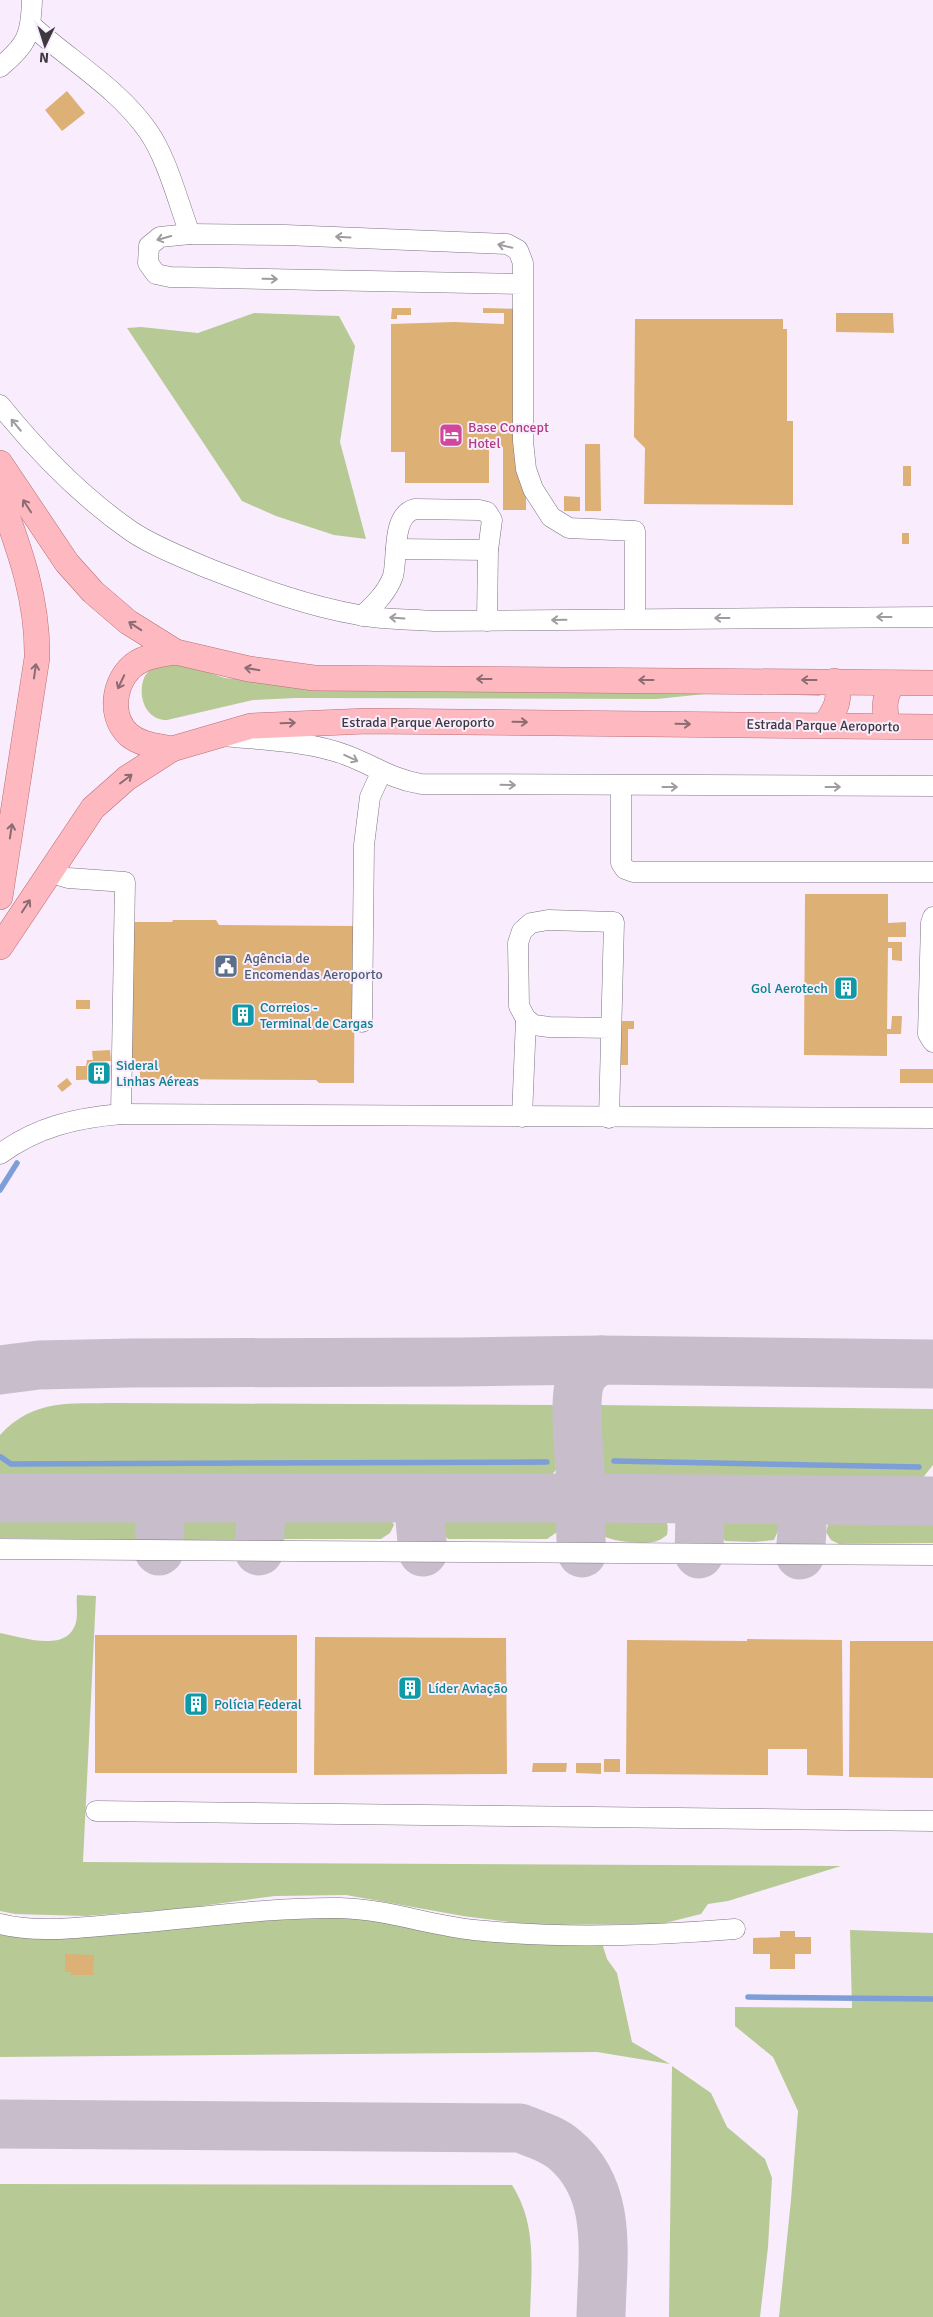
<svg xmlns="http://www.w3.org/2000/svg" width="933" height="2317" font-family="Signika,sans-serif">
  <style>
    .green { fill: #b7c994 }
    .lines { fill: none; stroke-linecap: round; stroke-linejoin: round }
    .stream { stroke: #7d9ed6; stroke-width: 5.5 }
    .taxiway { stroke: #c8becb; stroke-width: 49 }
    .building { fill: #ddb076 }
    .minor-casing { stroke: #7d7381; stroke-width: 21 }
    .major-casing { stroke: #b96e76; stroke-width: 26 }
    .minor { stroke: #fff; stroke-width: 20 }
    .major { stroke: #fdb9bf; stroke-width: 25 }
    .oneway { stroke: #9e9c9f }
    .oneway2 { stroke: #8a6c72 }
    .labels { text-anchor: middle; stroke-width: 4; stroke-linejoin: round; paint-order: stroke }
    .hotel-label { font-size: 14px; fill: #b23c85; stroke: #f9edfd; text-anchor: start }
    .street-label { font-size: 14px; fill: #3d393f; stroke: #f9edfd }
    .service-label { font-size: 14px; fill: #4e5e75; stroke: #f9edfd; text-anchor: start }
    .culture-label { font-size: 14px; fill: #0d838f; stroke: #f9edfd; text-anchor: start }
  </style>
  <rect width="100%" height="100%" fill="#f9edfd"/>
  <!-- green -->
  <g class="green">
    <path d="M254 313 339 316 355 346 340 442 366 539 334 535 276 516 242 501 127 328 141 327 198 333Z"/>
    <path d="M182 664 225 678 267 682 821 687 820 696 724 692 657 699 295 698 253 700 167 720C146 720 137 697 144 678 146 673 151 669 154 665Z"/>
    <path d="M116 1403 562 1405C562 1425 567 1454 555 1471 552 1475 546 1477 541 1479L0 1478V1435C34 1398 70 1404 116 1403Z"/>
    <path d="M597 1405 933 1409V1465L921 1480 910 1485 613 1483C606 1479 598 1476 594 1469 586 1456 593 1420 597 1405Z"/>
    <path d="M130 1507C142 1515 143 1521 142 1535L136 1540 0 1538V1509Z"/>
    <path d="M187 1511C207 1511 245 1505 243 1535L236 1540H174L171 1527 177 1518Z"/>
    <path d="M293 1511H380L389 1516 394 1525 390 1533 381 1539H278L273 1535V1519L282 1512Z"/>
    <path d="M450 1513H559L565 1515 566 1519 563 1528 547 1539H448L441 1532C441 1523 444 1518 450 1513Z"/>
    <path d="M592 1513 659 1514C667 1520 669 1524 667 1535 664 1537 660 1540 657 1541 646 1545 610 1542 600 1534 594 1528 593 1521 592 1513Z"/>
    <path d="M766 1513 777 1519 780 1526 774 1540 754 1542 725 1541 716 1526 724 1514Z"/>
    <path d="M837 1514 933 1515V1543L839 1544 831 1540 826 1532 829 1521Z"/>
    <path d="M77 1595 96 1596 83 1862 841 1866 728 1901 708 1904 701 1914 661 1924 534 1925 463 1916 346 1895 275 1896 180 1909 85 1916 15 1914 0 1911V1633C22 1637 68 1654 76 1622 78 1614 76 1603 77 1595Z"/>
    <path d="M274 1909 601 1940 607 1959 617 1973 632 2042 670 2064 597 2052 0 2057V1925Z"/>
    <path d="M850 1930 933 1933V2317H779L791 2200 798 2111 773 2057 735 2026V2007L852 2008Z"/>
    <path d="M672 2066 711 2093 727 2127 765 2159 772 2178 768 2247 760 2317H669Z"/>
    <path d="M0 2184 512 2185C538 2226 531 2270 530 2317H0Z"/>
  </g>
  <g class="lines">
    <!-- stream -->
    <g class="stream">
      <path d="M0 1190 17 1163"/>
      <path d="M1 1457 11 1464 547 1462"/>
      <path d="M614 1461 919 1467"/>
      <path d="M748 1997 933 1999"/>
    </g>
    <!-- taxiway -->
    <g class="taxiway">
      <path d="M0 1370 39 1365 131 1363 462 1362 601 1360 933 1364"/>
      <path d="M581 1484C580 1460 573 1402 580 1382 583 1371 592 1365 601 1360"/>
      <path d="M0 1498H578L933 1501"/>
      <path d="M144 1498C166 1511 159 1529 159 1551"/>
      <path d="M248 1498 261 1513 259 1551"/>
      <path d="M409 1499 419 1510 423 1552"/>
      <path d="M789 1499C808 1512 801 1535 800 1555"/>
      <path d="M582 1553C581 1534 576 1512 592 1499"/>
      <path d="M699 1554 700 1515 712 1499"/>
      <path d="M0 2124 520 2128C535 2134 552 2139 564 2149 615 2191 602 2259 601 2317"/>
    </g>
  </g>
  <!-- building -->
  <g class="building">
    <path d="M67 91 85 113 62 131 45 110Z"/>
    <path d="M392 308H411V315H397V319H391Z"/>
    <path d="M483 308 526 309V510H503V447H489V483H405V452H391V324L454 322 504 324V313H483Z"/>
    <path d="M836 313H893L894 333 836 332Z"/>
    <path d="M635 319H783V329H787V421H793V505L644 504 645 448 634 437Z"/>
    <path d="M585 444H600L601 511H585Z"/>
    <rect x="903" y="466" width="8" height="20"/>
    <path d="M564 496 580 497V511H564Z"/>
    <rect x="902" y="533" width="7" height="11"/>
    <path d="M805 894H888V923L906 922V937H888V942H902V961L892 960V948H888L887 1029H891L892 1016H902L901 1034H887V1056L804 1055Z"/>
    <path d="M173 920H216L219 925 355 926 354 1083H319L316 1080 140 1079V1068H131L134 922H172Z"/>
    <rect x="76" y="1000" width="14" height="9"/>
    <path d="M615 1021H634V1029H628V1065H615Z"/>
    <path d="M110 1050 111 1061H104V1065L121 1066V1079L76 1080V1066H86L87 1060H93L92 1051Z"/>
    <rect x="900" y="1069" width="33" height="14"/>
    <path d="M67 1078 72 1084 62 1092 57 1086Z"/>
    <rect x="95" y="1635" width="202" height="138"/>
    <path d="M315 1637 506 1638 507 1774 314 1775Z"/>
    <path d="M747 1639 842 1640 843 1776 807 1775V1749H768V1775L626 1774 627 1640 747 1641Z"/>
    <path d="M850 1641H933V1778L849 1777Z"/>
    <rect x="604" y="1759" width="16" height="13"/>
    <path d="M533 1763H567L566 1772H532Z"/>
    <path d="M576 1763H601V1774L576 1773Z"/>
    <path d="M780 1931H795V1937H811V1954H795V1969H770V1954H753V1938L780 1937Z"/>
    <path d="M65 1954 94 1955 93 1975H71V1972H65Z"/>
  </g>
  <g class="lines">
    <!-- minor casing -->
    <g class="minor-casing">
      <g id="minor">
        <path d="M31 25C69 60 117 87 148 131 167 158 178 202 190 234"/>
        <path d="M0 67C27 45 31 35 32 0"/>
        <path d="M523 284 170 277 156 274 148 263 149 246 160 237 190 234 285 235 507 244 518 250 523 263V441L526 469 533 489 551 517 569 528 635 531V618"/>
        <path d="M0 405C38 452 82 497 131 531 153 546 186 559 210 569 259 588 307 606 359 615 383 620 410 619 435 621L933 617"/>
        <path d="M396 549 488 550"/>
        <path d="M362 616C374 605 387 593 393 576 398 558 391 515 415 509L479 510 487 512 492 520 488 550 487 621"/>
        <path d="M224 736C262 740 310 741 346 755 373 765 391 779 421 784L933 786"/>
        <path d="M621 787V863L625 869 633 872H933"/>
        <path d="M48 872 68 878 125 882 121 1114"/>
        <path d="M933 917 931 923 928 1034 933 1042"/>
        <path d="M362 1022 364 845 370 797 381 773"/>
        <path d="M522 1117 526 1019"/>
        <path d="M609 1118 614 922 548 920 531 923 522 931 518 943 519 1006 526 1019 534 1025 549 1027 611 1028"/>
        <path d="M0 1154C37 1127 75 1118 121 1114L933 1118"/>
        <path d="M0 1549 933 1555"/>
        <path d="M96 1811 933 1821"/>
        <path d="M0 1924C34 1933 75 1928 110 1925 186 1920 263 1907 340 1908 385 1909 429 1925 474 1930 561 1939 648 1936 735 1929"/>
      </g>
    </g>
    <!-- major casing -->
    <g class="major-casing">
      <g id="major">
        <path d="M0 463 67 563 93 592 128 622 176 652 249 669 314 678 933 683"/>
        <path d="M0 496C20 551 38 599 37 658L0 897"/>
        <path d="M825 725C835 710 843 698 834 681"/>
        <path d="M888 726C884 709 883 698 893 683"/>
        <path d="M172 749C158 746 141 745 129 735 106 714 115 672 142 660 152 655 165 654 176 652"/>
        <path d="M0 947 93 808 127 778 172 749 251 726 367 721 933 727"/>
      </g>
    </g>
    <!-- minor -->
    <use href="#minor" class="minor"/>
    <!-- major -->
    <use href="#major" class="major"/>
  </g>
  <!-- one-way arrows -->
  <defs><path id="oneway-shaft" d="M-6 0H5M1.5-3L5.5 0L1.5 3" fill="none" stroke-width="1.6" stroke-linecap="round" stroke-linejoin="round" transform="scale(1.25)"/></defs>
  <g class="oneway">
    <use href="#oneway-shaft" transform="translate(343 237) rotate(-177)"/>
    <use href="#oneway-shaft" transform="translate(164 238) rotate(164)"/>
    <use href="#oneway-shaft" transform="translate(505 246) rotate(-167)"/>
    <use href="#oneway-shaft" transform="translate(270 279) rotate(1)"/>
    <use href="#oneway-shaft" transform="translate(16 425) rotate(-130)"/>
    <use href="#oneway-shaft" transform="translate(884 617) rotate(180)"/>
    <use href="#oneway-shaft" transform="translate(397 618) rotate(-176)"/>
    <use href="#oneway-shaft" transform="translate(722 618) rotate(180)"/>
    <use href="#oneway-shaft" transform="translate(559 620) rotate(179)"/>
    <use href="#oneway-shaft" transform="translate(351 758) rotate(25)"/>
    <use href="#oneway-shaft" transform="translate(508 785) rotate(1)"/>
    <use href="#oneway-shaft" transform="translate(670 787)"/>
    <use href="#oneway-shaft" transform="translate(833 787)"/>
  </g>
  <g class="oneway2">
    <use href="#oneway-shaft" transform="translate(27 506) rotate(-123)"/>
    <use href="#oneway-shaft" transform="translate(135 626) rotate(-147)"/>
    <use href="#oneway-shaft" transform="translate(252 669) rotate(-171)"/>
    <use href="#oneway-shaft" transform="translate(35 671) rotate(-82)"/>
    <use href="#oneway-shaft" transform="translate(484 679) rotate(-180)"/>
    <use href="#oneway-shaft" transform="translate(646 680) rotate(-180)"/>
    <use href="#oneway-shaft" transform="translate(809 680) rotate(-180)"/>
    <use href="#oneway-shaft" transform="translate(121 682) rotate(115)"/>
    <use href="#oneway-shaft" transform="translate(520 722) rotate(1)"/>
    <use href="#oneway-shaft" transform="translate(288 723) rotate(-2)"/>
    <use href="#oneway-shaft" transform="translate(683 724) rotate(1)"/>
    <use href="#oneway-shaft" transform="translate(126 779) rotate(-37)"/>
    <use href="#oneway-shaft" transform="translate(11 831) rotate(-81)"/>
    <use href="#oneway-shaft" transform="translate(26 906) rotate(-57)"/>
  </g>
  <!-- icons -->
  <defs>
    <g id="hotel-square" transform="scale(1.25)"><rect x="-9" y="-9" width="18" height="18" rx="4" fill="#d1479c" stroke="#f9edfd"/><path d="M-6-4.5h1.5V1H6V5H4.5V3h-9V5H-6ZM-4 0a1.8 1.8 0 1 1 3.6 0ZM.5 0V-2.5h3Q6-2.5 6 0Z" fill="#fff"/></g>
    <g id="civic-square" transform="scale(1.25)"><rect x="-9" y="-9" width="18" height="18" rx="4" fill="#5c6f8a" stroke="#f9edfd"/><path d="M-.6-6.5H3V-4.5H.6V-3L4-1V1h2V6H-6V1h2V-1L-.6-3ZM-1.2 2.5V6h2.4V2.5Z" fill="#fff"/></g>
    <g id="building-square" transform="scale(1.25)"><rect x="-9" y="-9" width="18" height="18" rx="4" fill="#0f9aa8" stroke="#f9edfd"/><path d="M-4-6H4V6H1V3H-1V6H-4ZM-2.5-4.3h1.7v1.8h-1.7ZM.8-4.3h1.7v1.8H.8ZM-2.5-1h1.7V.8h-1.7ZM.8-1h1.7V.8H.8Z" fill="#fff"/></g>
  </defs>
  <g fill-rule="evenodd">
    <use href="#hotel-square" x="451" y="435"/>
    <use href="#civic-square" x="226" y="966"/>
    <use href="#building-square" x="846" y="988"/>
    <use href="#building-square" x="243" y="1015"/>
    <use href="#building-square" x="99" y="1073"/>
    <use href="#building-square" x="410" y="1688"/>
    <use href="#building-square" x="196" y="1704"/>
  </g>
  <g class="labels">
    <!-- hotel labels -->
    <g class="hotel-label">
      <text x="468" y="432">Base Concept<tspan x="468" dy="16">Hotel</tspan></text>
    </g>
    <!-- street labels -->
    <g class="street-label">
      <text x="418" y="727">Estrada Parque Aeroporto</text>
      <text transform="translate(823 725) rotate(1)" y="5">Estrada Parque Aeroporto</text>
    </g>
    <!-- service labels -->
    <g class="service-label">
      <text x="244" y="963">Agência de<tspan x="244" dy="16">Encomendas Aeroporto</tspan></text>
    </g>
    <!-- culture labels -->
    <g class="culture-label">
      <text x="828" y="993" text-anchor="end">Gol Aerotech</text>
      <text x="260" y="1012">Correios -<tspan x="260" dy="16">Terminal de Cargas</tspan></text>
      <text x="116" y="1070">Sideral<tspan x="116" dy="16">Linhas Aéreas</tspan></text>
      <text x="428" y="1693">Líder Aviação</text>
      <text x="214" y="1709">Polícia Federal</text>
    </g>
  </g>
  <!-- north arrow -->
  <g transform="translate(45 45) rotate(184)" stroke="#f9edfd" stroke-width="4" paint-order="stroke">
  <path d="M0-4L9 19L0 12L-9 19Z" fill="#3d393f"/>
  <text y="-8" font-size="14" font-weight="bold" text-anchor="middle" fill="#3d393f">N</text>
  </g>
</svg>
